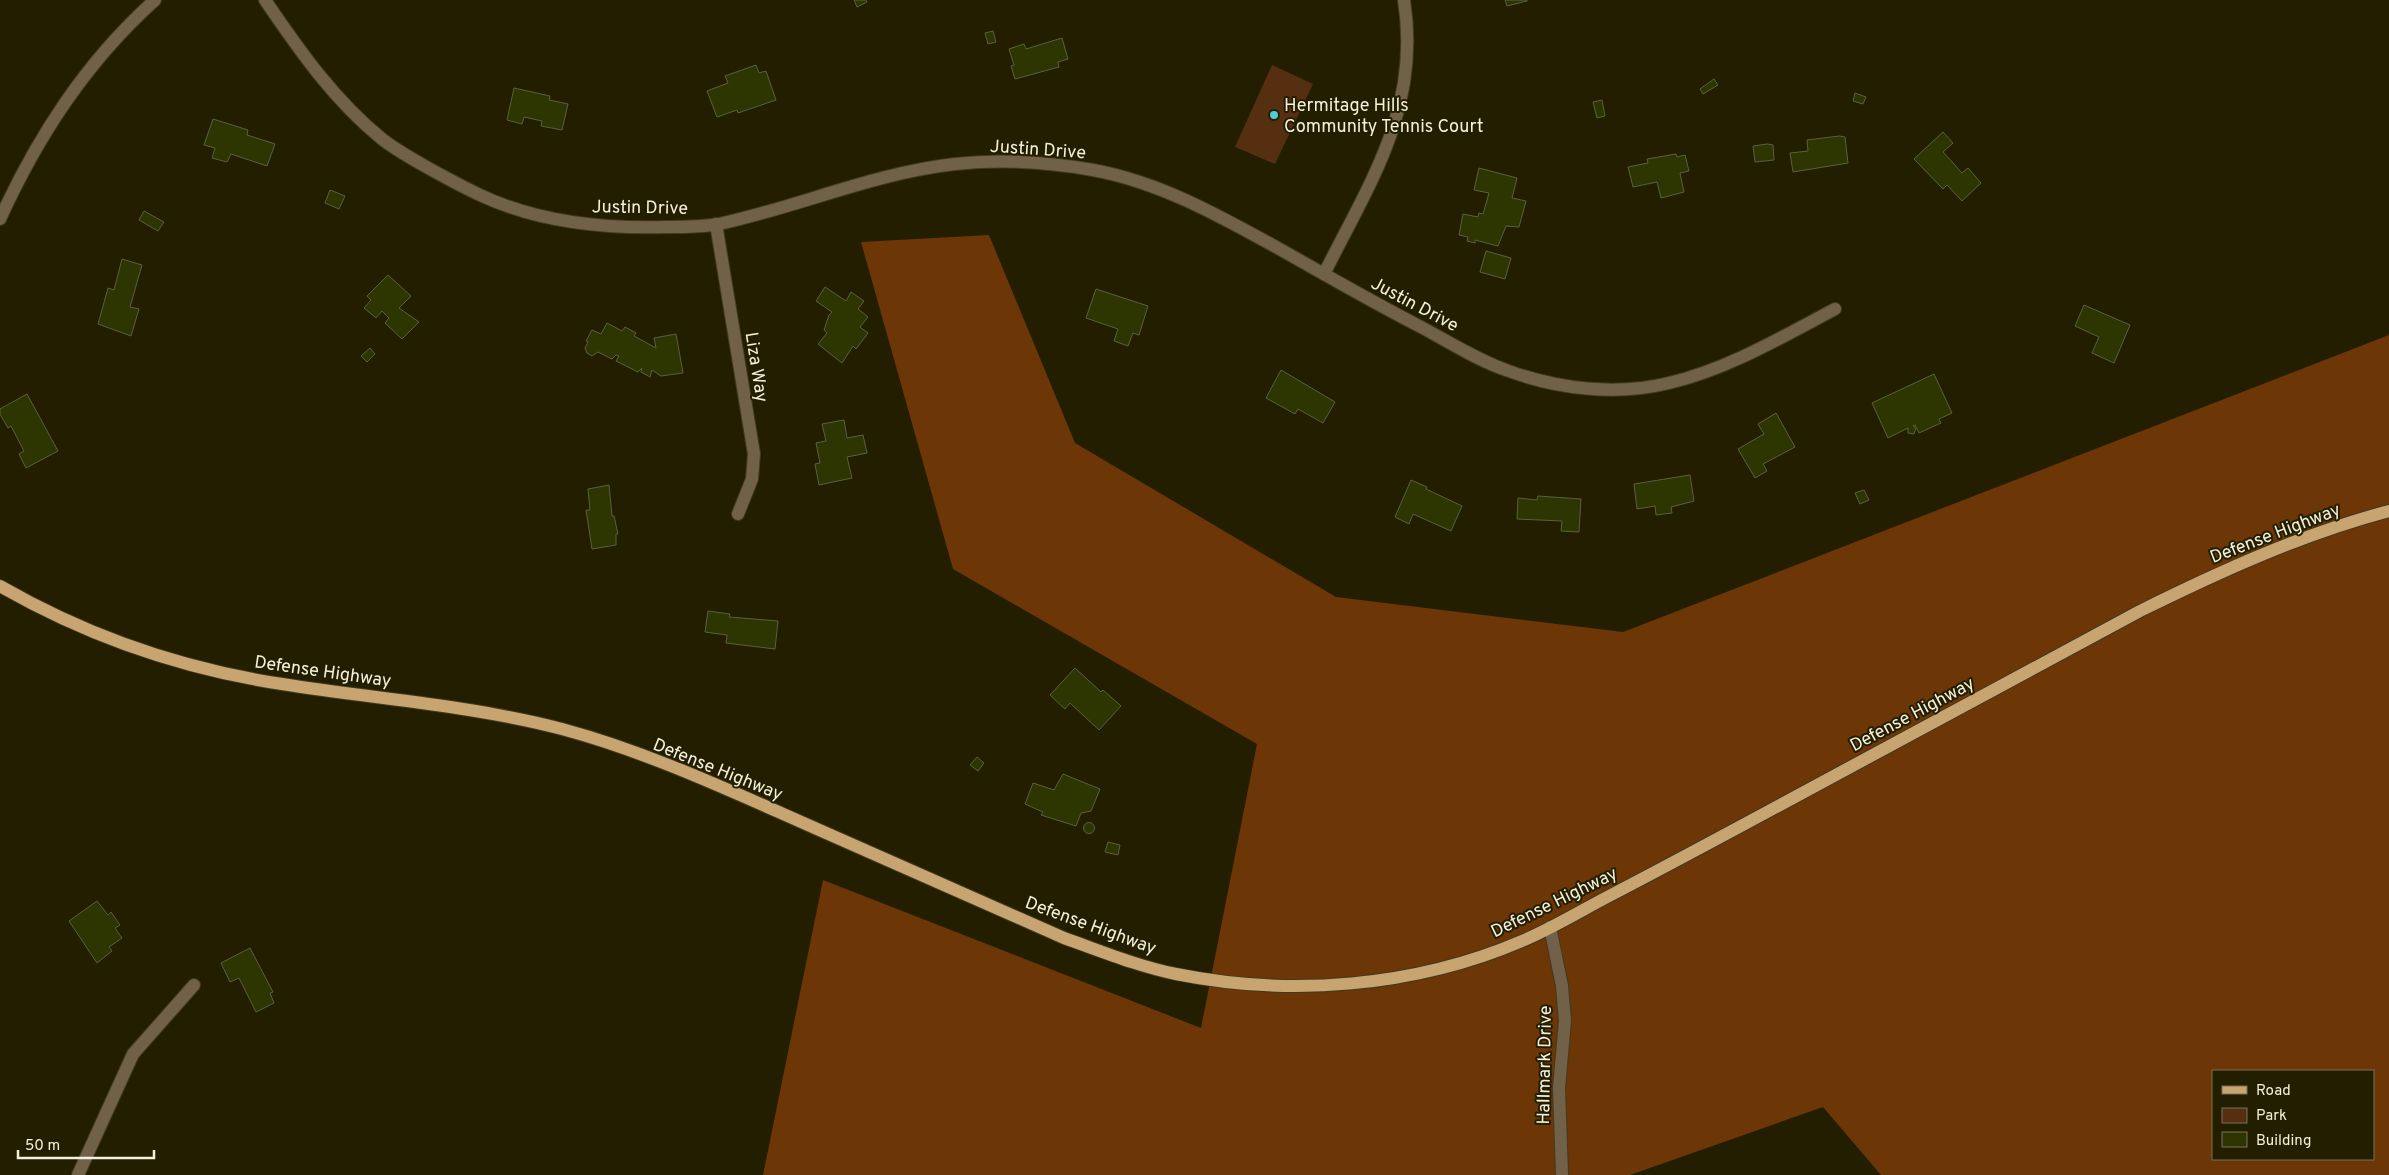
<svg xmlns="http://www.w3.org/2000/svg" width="2389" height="1175" font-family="Overpass,sans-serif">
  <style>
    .green { fill: #562f11 }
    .forest { fill: #6c3606; fill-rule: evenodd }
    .building { fill: #2d3600; stroke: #596042 }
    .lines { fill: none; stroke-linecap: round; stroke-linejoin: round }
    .minor-casing { stroke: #413b20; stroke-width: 14 }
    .major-casing { stroke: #413b20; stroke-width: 14 }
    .minor { stroke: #726149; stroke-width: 12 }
    .major { stroke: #c7a470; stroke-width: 12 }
    .poi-dot { fill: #52cbd8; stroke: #241e01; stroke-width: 2 }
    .labels { text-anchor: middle; stroke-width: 4; stroke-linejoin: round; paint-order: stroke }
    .poi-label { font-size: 18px; fill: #f3f0de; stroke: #241e01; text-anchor: start }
    .street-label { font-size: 18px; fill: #f3f0de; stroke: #241e01 }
  </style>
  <rect width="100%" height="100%" fill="#241e01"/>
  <!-- green -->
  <path class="green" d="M1272 65 1313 84 1275 164 1235 147Z"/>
  <!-- forest -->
  <path class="forest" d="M989 235 1075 443 1336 597 1623 632 2389 335V1175H1881L1823 1107 1630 1175H763L823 880 1201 1028 1257 744 953 569 861 242ZM2213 1071H2373V1159H2213Z"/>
  <!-- building -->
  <g class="building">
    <path d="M854 0H866L867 2 857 7Z"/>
    <path d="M1505 0H1527V1L1507 6Z"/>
    <path d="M993 31 996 42 988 44 985 33Z"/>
    <path d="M1062 38 1068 59 1058 62 1059 67 1015 79 1011 66 1014 65 1009 49 1024 44 1026 49Z"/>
    <path d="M756 65 759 73 766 71 776 100 738 113 737 110 717 117 707 91 728 83 725 76Z"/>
    <path d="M1714 79 1718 85 1703 94 1700 89Z"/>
    <path d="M514 88 550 96 549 100 568 104 562 130 541 126 542 121 524 117 522 124 507 120Z"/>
    <path d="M1855 93 1866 97 1863 104 1853 101Z"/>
    <path d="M1602 100 1605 116 1597 118 1593 102Z"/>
    <path d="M213 119 248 130 247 135 275 144 267 166 231 154 227 162 212 158 215 148 204 145Z"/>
    <path d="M1943 132 1953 143 1943 152 1962 173 1968 168 1981 183 1962 201 1947 185 1943 189 1914 159Z"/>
    <path d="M1839 136 1845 137 1848 163 1793 172 1790 153 1808 151 1807 140Z"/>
    <path d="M1767 144 1773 145 1774 160 1755 162 1753 146Z"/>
    <path d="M1676 154 1677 157 1685 155 1689 171 1680 173 1684 192 1661 198 1657 182 1633 187 1628 167 1648 163 1647 159Z"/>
    <path d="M1479 168 1517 178 1512 198 1526 201 1519 227 1506 226 1498 246 1475 240V243L1467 241 1468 237 1459 235 1463 214 1478 217 1479 213 1483 214 1489 193 1474 190Z"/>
    <path d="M330 190 345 196 339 209 325 203Z"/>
    <path d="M144 211 164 222 158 231 139 220Z"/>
    <path d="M1486 251 1511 258 1505 279 1480 272Z"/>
    <path d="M122 259 142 265 130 307 139 309 131 336 98 324 108 288 114 290Z"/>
    <path d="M388 275 411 296 399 308 419 322 402 339 385 323 389 318 382 311 376 318 364 308 371 300 367 296Z"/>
    <path d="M825 287 846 301 851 292 864 301 858 309 868 317 860 327 868 333 856 349 853 346 842 363 818 344 827 333 824 330 829 315 832 312 816 301Z"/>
    <path d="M1096 289 1148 306 1139 335 1133 333 1128 346 1114 341 1118 329 1086 318Z"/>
    <path d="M2084 305 2130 325 2114 363 2092 353 2099 337 2075 326Z"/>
    <path d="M607 323 622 331 625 327 636 333 634 336 656 348 654 338 676 334 683 373 661 376 652 370 650 377 641 372 642 368 638 372 616 361 619 356 616 355 612 359 598 352 592 356 587 353 585 348 588 342 586 341 592 330 601 334Z"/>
    <path d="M370 348 375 354 367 362 361 356Z"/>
    <path d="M1281 370 1335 402 1323 423 1298 409 1295 414 1266 398Z"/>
    <path d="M1934 374 1952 413 1939 419 1941 423 1919 433 1915 425 1913 426 1916 428 1914 434 1908 433V428L1888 438 1872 403Z"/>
    <path d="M27 394 58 451 26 468 19 454 24 451 11 426 8 428 0 414V409Z"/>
    <path d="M1776 413 1795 447 1763 464 1767 471 1755 478 1738 449 1764 434 1758 424Z"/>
    <path d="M844 420 847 438 863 435 867 453 847 457 852 478 819 485 815 464 820 463 816 443 826 441 822 424Z"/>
    <path d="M1690 475 1694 501 1671 507 1672 513 1656 515 1655 506 1637 509 1634 484Z"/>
    <path d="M1411 480 1427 487 1426 489 1462 506 1451 531 1413 514 1409 524 1395 517Z"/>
    <path d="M609 485 612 516H614L618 534H616V545L592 549 586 510H590L588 489Z"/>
    <path d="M1864 490 1869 500 1860 504 1855 493Z"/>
    <path d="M1538 496 1581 499 1579 532 1561 531 1562 521 1517 519 1518 498 1537 500Z"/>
    <path d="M708 611 730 614 729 617 778 621 775 649 726 643 727 635 705 632Z"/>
    <path d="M1075 668 1101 692 1103 690 1121 706 1099 730 1070 703 1065 709 1050 695Z"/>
    <path d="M977 757 984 763 978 771 970 765Z"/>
    <path d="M1063 774 1100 789 1091 811 1081 813 1076 826 1041 815 1043 812 1025 804 1033 783 1054 790Z"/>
    <circle cx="1089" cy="828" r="5.5"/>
    <path d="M1108 842 1120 845 1118 855 1105 852Z"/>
    <path d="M97 901 108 915 111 912 120 925 115 928 122 938 109 947 112 951 97 963 69 921Z"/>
    <path d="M250 948 273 992 270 993 274 1003 256 1012 239 978 230 982 221 963Z"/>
  </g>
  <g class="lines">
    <!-- minor casing -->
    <g class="minor-casing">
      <g id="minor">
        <path d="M265 0C299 50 334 100 382 139 400 153 421 164 441 175 454 182 467 189 480 195 537 222 605 229 667 227 684 227 702 227 719 224 798 207 874 173 955 164 1000 159 1048 162 1093 170 1159 182 1218 215 1276 247 1324 274 1372 302 1421 327 1449 342 1477 360 1506 370 1557 389 1616 396 1669 383 1728 369 1782 337 1835 309"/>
        <path d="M0 219C38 136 86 62 155 0"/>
        <path d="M716 224 754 454 752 479 738 514"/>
        <path d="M1324 274C1370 182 1421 108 1404 0"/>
        <path d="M1550 927 1562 986 1565 1021 1559 1088 1562 1175"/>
        <path d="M78 1175 133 1054 194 985"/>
      </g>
    </g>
    <!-- major casing -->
    <g class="major-casing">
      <path id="major" d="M0 586C87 636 183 669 282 684 375 699 470 705 562 729 644 751 722 787 799 821 887 860 976 899 1064 938 1101 951 1137 966 1176 974 1290 997 1415 987 1522 941 1553 928 1582 910 1611 895 1663 868 1715 840 1767 812 1892 745 2016 678 2140 611 2221 571 2302 534 2389 511"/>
    </g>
    <!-- minor -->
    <use href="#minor" class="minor"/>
    <!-- major -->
    <use href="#major" class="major"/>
  </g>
  <!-- markers -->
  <circle class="poi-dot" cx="1274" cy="115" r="5"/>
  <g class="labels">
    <!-- poi labels -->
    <g class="poi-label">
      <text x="1284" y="111">Hermitage Hills<tspan x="1284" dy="21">Community Tennis Court</tspan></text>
    </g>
    <!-- street labels -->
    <g class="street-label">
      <text transform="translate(1038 149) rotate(4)" y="6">Justin Drive</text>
      <text transform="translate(640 207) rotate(1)" y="6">Justin Drive</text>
      <text transform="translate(1415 304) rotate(28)" y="6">Justin Drive</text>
      <text transform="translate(757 367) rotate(81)" y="6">Liza Way</text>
      <text transform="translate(2275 533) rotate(-21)" y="6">Defense Highway</text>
      <text transform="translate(323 671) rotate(8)" y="6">Defense Highway</text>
      <text transform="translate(1912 714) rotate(-28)" y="6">Defense Highway</text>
      <text transform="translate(718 769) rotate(22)" y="6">Defense Highway</text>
      <text transform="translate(1554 902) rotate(-26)" y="6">Defense Highway</text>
      <text transform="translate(1091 925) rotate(20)" y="6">Defense Highway</text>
      <text transform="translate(1544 1065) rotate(-89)" y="6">Hallmark Drive</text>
    </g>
  </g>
  <!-- legend -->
  <rect x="2212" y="1070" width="162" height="90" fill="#241e01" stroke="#777259"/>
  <rect x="2222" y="1086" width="25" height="8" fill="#c7a470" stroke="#777259"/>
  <text x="2256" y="1095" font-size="15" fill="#f3f0de">Road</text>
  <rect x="2222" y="1108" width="25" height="15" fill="#562f11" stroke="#777259"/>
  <text x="2256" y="1120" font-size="15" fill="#f3f0de">Park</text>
  <rect x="2222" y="1132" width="25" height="15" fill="#2d3600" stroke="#777259"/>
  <text x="2256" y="1145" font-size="15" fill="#f3f0de">Building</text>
  <!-- scale -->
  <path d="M18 1150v8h136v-8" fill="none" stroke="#f3f0de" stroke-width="2.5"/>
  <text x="25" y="1150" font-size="15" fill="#f3f0de" stroke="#241e01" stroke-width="4" paint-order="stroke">50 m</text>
</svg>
